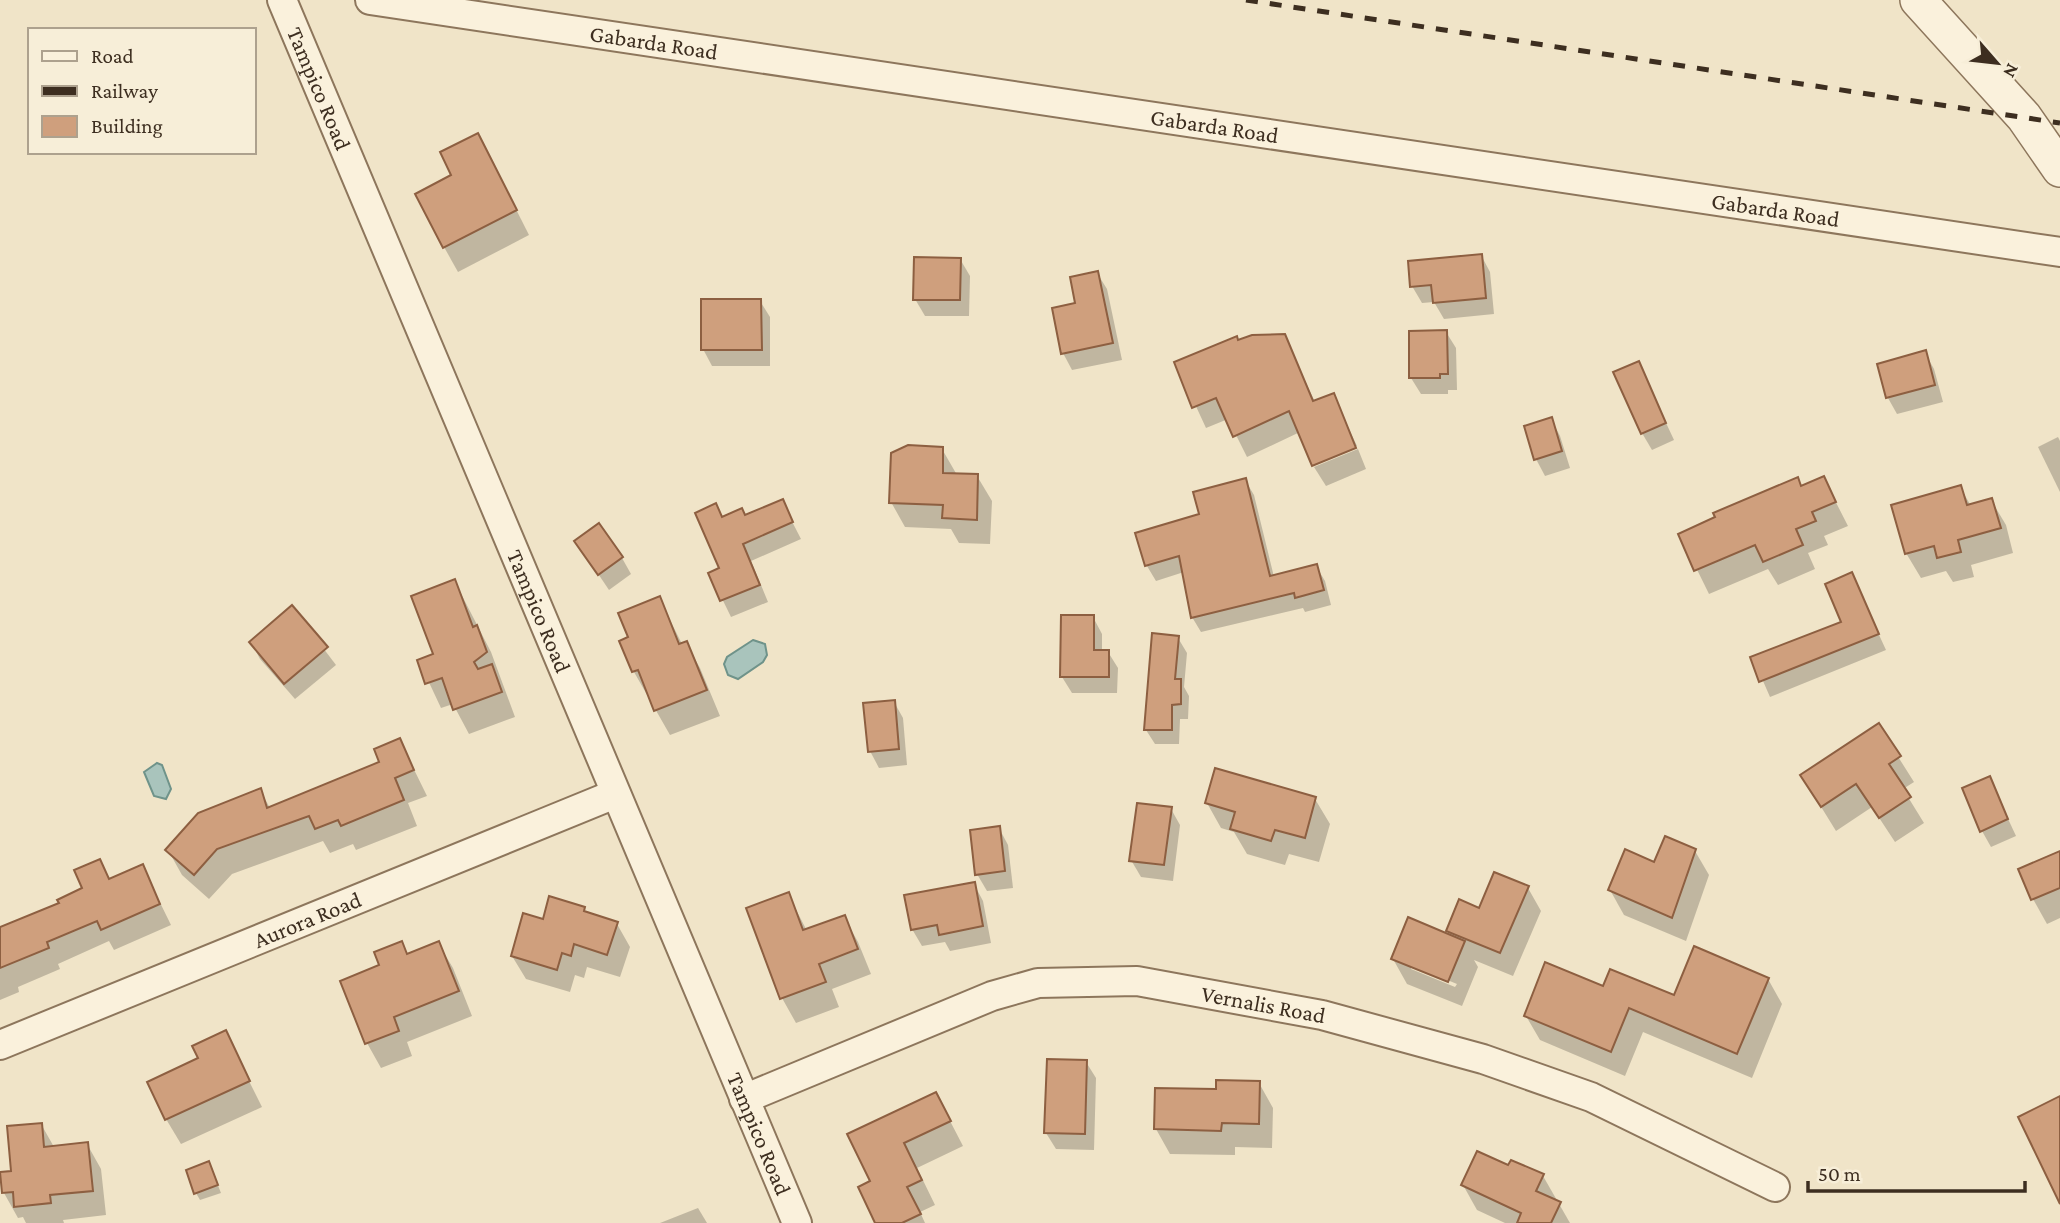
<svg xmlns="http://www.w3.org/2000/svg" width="2060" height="1223" font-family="'Crimson Pro',serif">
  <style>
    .water { fill: #a9c4bc; stroke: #6f938a; stroke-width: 2 }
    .shadow { fill: #0003; fill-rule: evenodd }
    .building { fill: #cf9f7d; stroke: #8d5f41; stroke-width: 2 }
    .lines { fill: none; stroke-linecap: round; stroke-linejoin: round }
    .minor-casing { stroke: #8d765c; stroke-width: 32 }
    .tertiary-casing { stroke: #8d765c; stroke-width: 38 }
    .minor { stroke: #faf1dc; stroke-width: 28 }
    .tertiary { stroke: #faf1dc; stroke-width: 35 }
    .rail { stroke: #3d2e20; stroke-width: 5; stroke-dasharray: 12 12; stroke-linecap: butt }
    .labels { text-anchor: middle; stroke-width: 5; stroke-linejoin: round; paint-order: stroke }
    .street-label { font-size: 23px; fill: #3d2e20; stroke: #f7eed8 }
  </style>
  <rect width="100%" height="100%" fill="#f0e4c8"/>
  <!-- water -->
  <g class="water">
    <path d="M753 640 765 644 767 655 763 662 738 679 728 675 724 664 727 657Z"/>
    <path d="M157 763 162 765 171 789 166 799 154 796 144 772Z"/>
  </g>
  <!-- shadow -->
  <g class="shadow">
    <path d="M491 160 529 235 458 272 444 247Z"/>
    <path d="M1481 255 1490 272 1494 314 1444 319 1434 302 1422 303 1412 286Z"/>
    <path d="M960 259 970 276 969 316H925L915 299Z"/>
    <path d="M1097 273 1107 289 1122 360 1072 370 1063 353 1077 305Z"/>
    <path d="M760 301 770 317V366H712L703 349Z"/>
    <path d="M1446 332 1456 348 1457 390H1448V394H1421L1411 378Z"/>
    <path d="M1284 336 1315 402 1333 395 1357 446 1313 464 1300 432 1247 457 1228 419 1206 428 1176 363 1238 342Z"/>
    <path d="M1925 353 1934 369 1943 402 1897 414 1888 398 1879 365Z"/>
    <path d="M1638 363 1674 440 1652 450 1642 433Z"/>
    <path d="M1551 419 1560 436 1570 468 1545 476 1536 459Z"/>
    <path d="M2058 437 2060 441V492L2038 447Z"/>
    <path d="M942 449 957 475 977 476 992 501 990 544 959 543 951 529 905 527 891 502Z"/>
    <path d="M1358 449 1366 469 1326 486 1314 467Z"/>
    <path d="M1824 479 1848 526 1824 536 1828 545 1808 553 1815 569 1778 585 1768 569 1709 594 1680 535Z"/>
    <path d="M1245 480 1254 495 1274 577 1316 566 1325 581 1331 605 1305 612 1303 608 1201 632 1192 617 1184 572 1156 581 1147 566 1138 534 1201 515Z"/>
    <path d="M1960 487 1971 506 1991 500 2006 525 2013 553 1971 565 1974 577 1953 582 1946 571 1921 578 1906 553Z"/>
    <path d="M782 502 801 539 751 561 768 602 731 617 710 574 722 569 715 505 723 519 745 517Z"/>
    <path d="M576 541 622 558 631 574 609 590Z"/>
    <path d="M1851 574 1886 650 1770 697 1753 658 1844 623Z"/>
    <path d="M455 582 491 652 515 717 469 734 453 704 441 708 419 661 435 655Z"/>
    <path d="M659 598 682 644 686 643 700 668 720 716 670 735 634 672 622 642 630 638Z"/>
    <path d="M292 607 336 665 295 699 260 659 251 642Z"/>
    <path d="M1093 617 1102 634V652H1108L1118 668 1117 693H1072L1062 677Z"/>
    <path d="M1178 638 1187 653 1184 687 1189 696 1188 719H1180L1179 744H1155L1146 730Z"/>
    <path d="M894 702 903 718 907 765 879 768 870 751Z"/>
    <path d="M1878 725 1914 782 1903 789 1924 823 1895 842 1872 807 1836 831 1802 776Z"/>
    <path d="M400 741 427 796 408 803 417 826 356 850 353 844 330 853 323 841 232 874 209 899 182 875 168 850 260 790 270 808 382 763Z"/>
    <path d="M1989 778 2016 836 1991 847 1982 831Z"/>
    <path d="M1315 799 1330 824 1319 862 1289 854 1285 865 1247 854 1234 832 1221 828 1207 803Z"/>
    <path d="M1171 809 1180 825 1173 881 1141 877 1131 860Z"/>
    <path d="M999 828 1008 845 1013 888 987 891 977 874Z"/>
    <path d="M1695 851 1709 875 1686 941 1624 915 1610 890 1655 864Z"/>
    <path d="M2060 853V918L2047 924 2033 899Z"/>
    <path d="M99 861 110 880 142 866 171 925 114 950 109 941 58 964 60 969 18 987 19 992 0 1000V929L61 904 85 889Z"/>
    <path d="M974 884 983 901 991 943 950 951 945 942 922 946 912 929Z"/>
    <path d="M1528 888 1541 911 1513 976 1474 960 1478 967 1462 1006 1407 984 1393 959 1451 937 1448 931 1480 910ZM1411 965 1457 984 1455 987 1411 969Z"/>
    <path d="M788 894 807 931 844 917 858 942 871 974 832 989 839 1007 796 1023 782 998 748 909Z"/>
    <path d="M584 909 588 914 617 924 630 947 620 977 587 967 584 978 575 975 570 992 526 979 512 956 544 921Z"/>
    <path d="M402 943 408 955 438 943 453 968 472 1016 407 1042 412 1056 381 1068 367 1043 342 982 382 966Z"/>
    <path d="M1768 979 1782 1004 1752 1078 1643 1032 1625 1076 1540 1040 1526 1016 1604 988 1675 998Z"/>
    <path d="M225 1033 262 1107 181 1144 166 1119 200 1059Z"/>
    <path d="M1086 1062 1096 1078 1094 1150 1056 1149 1046 1133Z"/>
    <path d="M1259 1083 1273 1108 1272 1148 1235 1147V1155L1170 1154 1156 1129 1218 1091Z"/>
    <path d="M936 1094 963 1146 917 1168 935 1205 920 1212 925 1223H877L872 1182Z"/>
    <path d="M41 1124 54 1147 87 1144 101 1169 106 1215 63 1220 64 1223H26L23 1217 18 1218 4 1193 2 1173 13 1172Z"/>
    <path d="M209 1163 221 1193 200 1200 196 1193Z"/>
    <path d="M1509 1167 1543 1176 1570 1223H1505L1477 1210 1463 1185Z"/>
    <path d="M698 1208 707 1223H660Z"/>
  </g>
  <!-- building -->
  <g class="building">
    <path d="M478 133 517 210 443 248 415 194 451 175 440 152Z"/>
    <path d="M1482 254 1486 298 1433 303 1431 285 1410 287 1408 261Z"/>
    <path d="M914 257 961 258 960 300H913Z"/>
    <path d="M1098 271 1113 343 1061 354 1052 308 1075 303 1070 277Z"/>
    <path d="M701 299H761L762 350H701Z"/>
    <path d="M1447 330 1448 374H1440V378H1409V331Z"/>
    <path d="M1285 334 1313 401 1334 393 1356 448 1312 466 1289 411 1233 437 1216 398 1192 408 1174 362 1237 336 1238 340 1252 335Z"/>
    <path d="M1926 350 1935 385 1886 398 1877 364Z"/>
    <path d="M1639 361 1666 423 1641 434 1613 372Z"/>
    <path d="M1552 417 1562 451 1534 460 1524 426Z"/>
    <path d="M908 445 943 447V473L978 474 977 520 942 518 943 505 889 503 891 453Z"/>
    <path d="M1824 476 1836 502 1812 512 1816 521 1796 529 1803 545 1763 562 1755 545 1694 571 1678 534 1715 517 1713 513 1798 477 1801 486Z"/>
    <path d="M1246 478 1270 576 1317 564 1324 590 1295 598 1294 593 1191 618 1179 556 1145 566 1135 533 1199 514 1193 492Z"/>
    <path d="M1961 485 1967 505 1992 498 2001 528 1958 540 1961 552 1937 558 1934 546 1905 554 1891 505Z"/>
    <path d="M783 499 793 522 743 544 760 585 720 601 708 573 719 568 695 513 716 503 722 517 742 508 745 515Z"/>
    <path d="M599 523 623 557 598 575 574 541Z"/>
    <path d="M1852 572 1879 634 1759 682 1750 657 1841 622 1825 584Z"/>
    <path d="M455 579 473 627 477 625 487 652 474 662 478 669 492 664 502 692 453 710 442 678 425 684 417 660 433 654 411 596Z"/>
    <path d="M660 596 679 644 687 641 707 690 654 711 638 670 632 672 619 641 628 637 618 613Z"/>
    <path d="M292 605 328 647 284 684 249 642Z"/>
    <path d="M1061 615H1094V650H1109V677H1060Z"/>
    <path d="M1152 633 1179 636 1175 679H1181V704L1172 705V730H1144Z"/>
    <path d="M895 700 899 749 868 752 863 703Z"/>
    <path d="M1879 723 1901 756 1889 764 1911 797 1879 818 1856 784 1821 807 1800 775Z"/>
    <path d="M400 738 414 770 395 778 404 800 341 826 338 820 315 829 309 816 217 849 194 875 165 850 198 813 261 788 267 808 379 762 374 749Z"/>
    <path d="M1215 768 1316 797 1305 838 1275 830 1271 841 1230 829 1235 812 1205 803Z"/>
    <path d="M1990 776 2008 819 1980 832 1962 788Z"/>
    <path d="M1137 803 1172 807 1164 865 1129 861Z"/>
    <path d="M1000 826 1005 871 975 875 970 830Z"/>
    <path d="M1665 836 1696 849 1672 918 1608 890 1625 849 1654 862Z"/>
    <path d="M2060 851V888L2031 900 2018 869Z"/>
    <path d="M100 859 109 879 143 864 160 904 101 930 97 921 47 942 49 948 0 968V927L59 903 57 900 82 888 74 870Z"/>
    <path d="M1494 872 1529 886 1500 953 1446 931 1459 899 1479 908Z"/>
    <path d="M975 882 983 926 939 935 937 925 911 930 904 895Z"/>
    <path d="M789 892 803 930 845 915 858 949 819 964 826 982 780 999 746 908Z"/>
    <path d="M549 896 585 907 584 911 618 922 607 955 574 944 571 956 562 953 557 970 511 956 523 913 543 919Z"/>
    <path d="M1408 917 1465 941 1448 982 1391 959Z"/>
    <path d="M402 941 407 954 439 941 459 991 394 1017 399 1031 365 1044 340 981 379 965 374 952Z"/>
    <path d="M1694 946 1769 978 1737 1054 1629 1008 1611 1052 1524 1016 1545 962 1603 986 1610 969 1674 995Z"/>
    <path d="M226 1030 250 1081 165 1120 147 1082 198 1058 192 1046Z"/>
    <path d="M1047 1059 1087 1060 1085 1134 1044 1133Z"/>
    <path d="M1216 1080 1260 1081 1259 1124 1222 1123 1221 1131 1154 1129 1155 1088 1216 1089Z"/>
    <path d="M936 1092 951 1121 904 1143 922 1180 907 1187 921 1214 902 1223H875L858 1187 870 1181 847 1134Z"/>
    <path d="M2060 1096V1204L2018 1117Z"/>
    <path d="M42 1123 44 1147 88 1142 93 1191 50 1195 51 1203 14 1207 13 1192 2 1193 0 1172 11 1171 7 1126Z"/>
    <path d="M1477 1151 1508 1165 1511 1160 1544 1174 1536 1191 1561 1202 1551 1223H1517L1521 1213 1461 1185Z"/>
    <path d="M209 1161 218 1185 194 1194 186 1170Z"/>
  </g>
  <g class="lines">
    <!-- minor casing -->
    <g class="minor-casing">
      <g id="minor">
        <path id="s1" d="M282 0 797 1223"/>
        <path id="s2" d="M370 0 2060 252"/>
        <path id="s3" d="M0 1045 615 794"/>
        <path id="s4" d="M744 1099 992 996 1038 983 1137 981 1322 1015 1483 1059 1591 1097 1775 1187"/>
      </g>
    </g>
    <!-- tertiary casing -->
    <g class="tertiary-casing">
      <path id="tertiary" d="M1918 0 2024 117 2060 169"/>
    </g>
    <!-- minor -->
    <use href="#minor" class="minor"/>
    <!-- tertiary -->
    <use href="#tertiary" class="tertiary"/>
    <!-- rail -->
    <path class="rail" d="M1246 0 2060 123"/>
  </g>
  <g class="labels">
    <!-- street labels -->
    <g class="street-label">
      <text dy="8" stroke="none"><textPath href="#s2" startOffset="287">Gabarda Road</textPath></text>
      <text dy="8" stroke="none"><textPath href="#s1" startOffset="96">Tampico Road</textPath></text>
      <text dy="8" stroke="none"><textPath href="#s2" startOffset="854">Gabarda Road</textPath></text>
      <text dy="8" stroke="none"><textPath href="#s2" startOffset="1421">Gabarda Road</textPath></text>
      <text dy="8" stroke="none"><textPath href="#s1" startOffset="663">Tampico Road</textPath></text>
      <text dy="8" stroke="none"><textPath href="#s3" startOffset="332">Aurora Road</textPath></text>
      <text dy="8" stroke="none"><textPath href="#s4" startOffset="544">Vernalis Road</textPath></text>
      <text dy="8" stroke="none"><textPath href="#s1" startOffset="1230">Tampico Road</textPath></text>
    </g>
  </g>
  <!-- legend -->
  <rect x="28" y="28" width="228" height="126" fill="#f7eed8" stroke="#ada18e" stroke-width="2"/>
  <rect x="42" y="51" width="35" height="10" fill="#faf1dc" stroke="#ada18e" stroke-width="2"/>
  <text x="91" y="63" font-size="21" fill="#3d2e20">Road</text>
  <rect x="42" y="86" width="35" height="10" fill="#3d2e20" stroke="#ada18e" stroke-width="2"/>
  <text x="91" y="98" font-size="21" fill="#3d2e20">Railway</text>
  <rect x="42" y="116" width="35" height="21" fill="#cf9f7d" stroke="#ada18e" stroke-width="2"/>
  <text x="91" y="133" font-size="21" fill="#3d2e20">Building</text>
  <!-- north arrow -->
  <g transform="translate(1997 63) rotate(118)" stroke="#f7eed8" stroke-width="5" paint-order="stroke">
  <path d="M0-5L12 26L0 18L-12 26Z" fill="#3d2e20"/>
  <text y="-10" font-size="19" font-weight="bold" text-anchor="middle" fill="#3d2e20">N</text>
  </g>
  <!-- scale -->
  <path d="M1808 1181v10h217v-10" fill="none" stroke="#3d2e20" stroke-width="3.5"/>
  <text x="1818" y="1181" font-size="21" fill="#3d2e20" stroke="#f7eed8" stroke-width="5" paint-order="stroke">50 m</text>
</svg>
